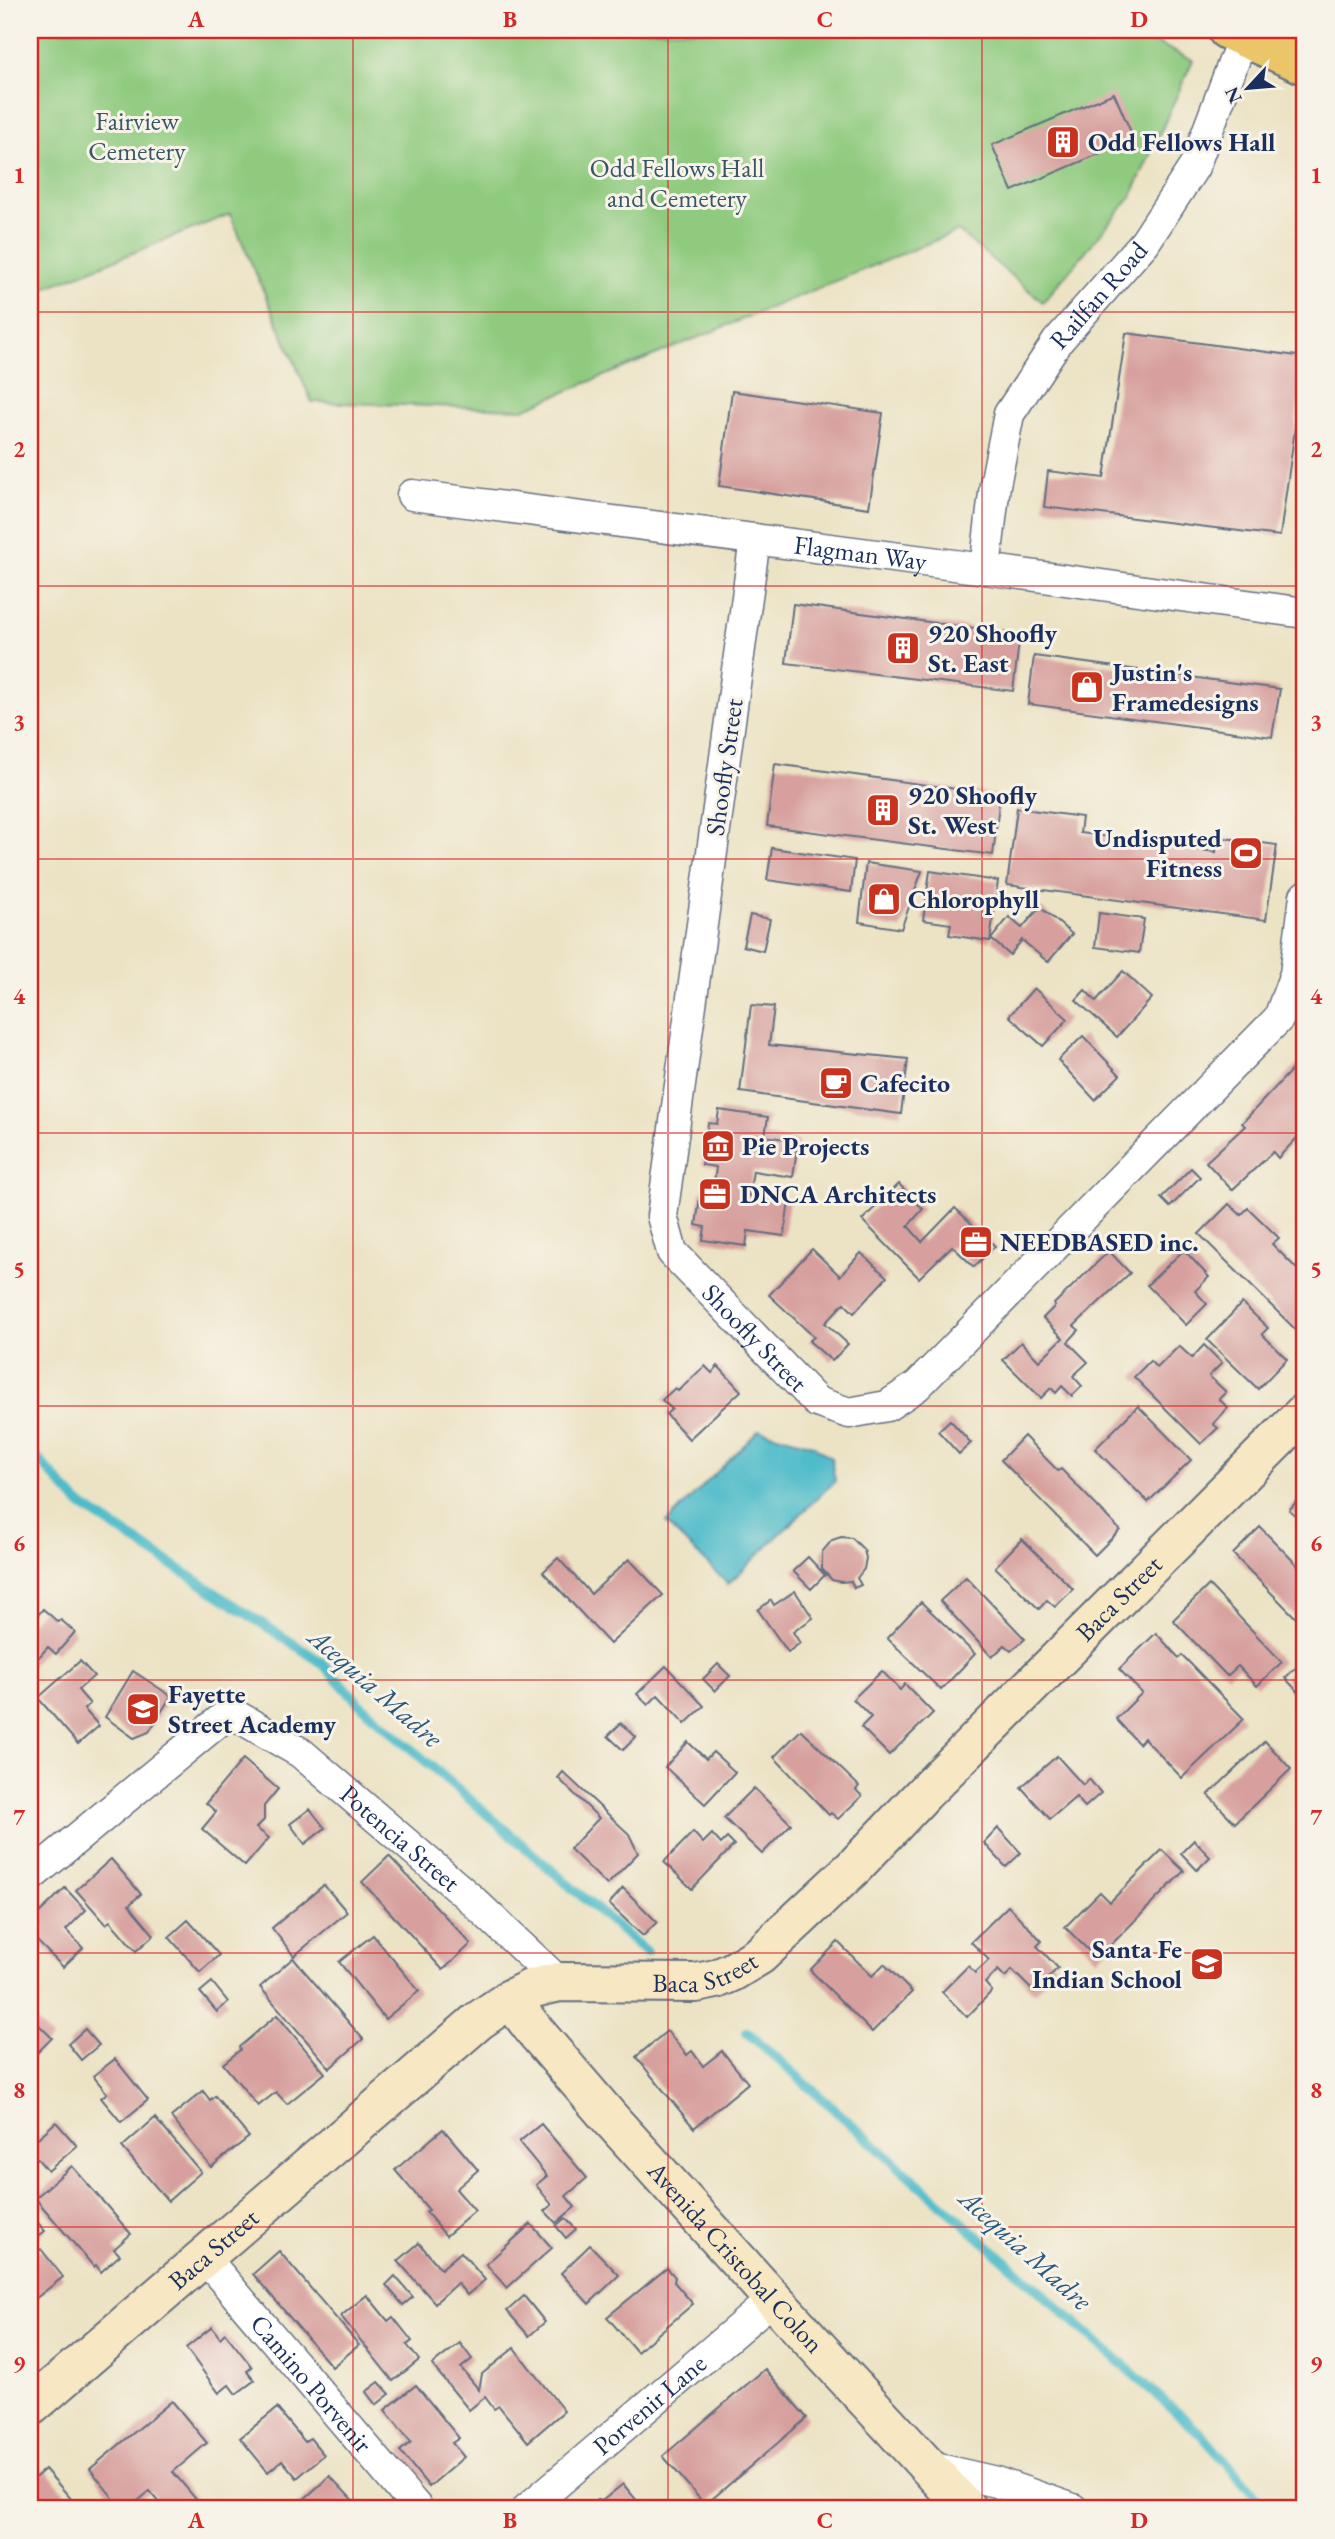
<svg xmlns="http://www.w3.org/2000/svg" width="1335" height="2539" font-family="'EB Garamond',serif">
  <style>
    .green { fill: #8fca7f; stroke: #557c6e; stroke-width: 2 }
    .water { fill: #4ebbc9; stroke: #347594; stroke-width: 2 }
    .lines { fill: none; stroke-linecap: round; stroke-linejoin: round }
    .stream { stroke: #4ebbc9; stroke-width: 10 }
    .building { fill: #d7a09e }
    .street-casing { stroke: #646e82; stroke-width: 33 }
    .secondary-casing { stroke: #646e82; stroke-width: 42 }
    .primary-casing { stroke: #646e82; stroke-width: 42 }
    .street { stroke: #fff; stroke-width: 30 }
    .secondary { stroke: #f7e8c3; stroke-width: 38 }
    .primary { stroke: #eac669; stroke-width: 38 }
    .grid { fill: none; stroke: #d62828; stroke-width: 2; stroke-opacity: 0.55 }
    .labels { text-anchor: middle; stroke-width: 6; stroke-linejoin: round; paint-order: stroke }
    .park-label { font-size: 26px; fill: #385666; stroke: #f7f3e8 }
    .poi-label { font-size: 26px; font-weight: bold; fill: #1b2f5e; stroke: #f7f3e8; text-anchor: start }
    .street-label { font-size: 26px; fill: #1b2f5e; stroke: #f7f3e8 }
    .water-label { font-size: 28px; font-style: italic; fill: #2a597e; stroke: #f7f3e8 }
    .neatline { fill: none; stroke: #d62828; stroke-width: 2.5 }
    .grid-label { font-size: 23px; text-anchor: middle; font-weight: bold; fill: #d62828 }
  </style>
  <rect width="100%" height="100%" fill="#f7f3e8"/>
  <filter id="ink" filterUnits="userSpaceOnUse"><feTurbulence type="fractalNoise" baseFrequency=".0143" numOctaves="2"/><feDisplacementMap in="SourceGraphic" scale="14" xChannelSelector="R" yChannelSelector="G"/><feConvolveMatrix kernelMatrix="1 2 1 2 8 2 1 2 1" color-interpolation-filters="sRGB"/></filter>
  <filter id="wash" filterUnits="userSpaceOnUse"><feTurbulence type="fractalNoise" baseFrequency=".00686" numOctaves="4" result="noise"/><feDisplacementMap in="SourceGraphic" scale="28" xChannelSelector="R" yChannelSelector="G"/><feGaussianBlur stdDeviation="1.57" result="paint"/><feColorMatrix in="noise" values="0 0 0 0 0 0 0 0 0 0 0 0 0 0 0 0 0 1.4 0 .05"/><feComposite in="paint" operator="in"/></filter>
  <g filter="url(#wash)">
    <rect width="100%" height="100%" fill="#ece3c5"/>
    <!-- green -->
    <path class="green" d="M30 30H1128L1193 60 1131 197 1043 302 958 231 523 409 312 402 230 214 30 294Z"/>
    <!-- water -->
    <path class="water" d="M759 1430 813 1445 831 1458 835 1481 728 1584 666 1523Z"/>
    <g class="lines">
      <!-- stream -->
      <g class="stream">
        <path d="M30 1450 78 1503 321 1662 362 1706 646 1952"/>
        <path d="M747 2032 1201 2434 1267 2509"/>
      </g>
    </g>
    <g id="blocks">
      <!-- building -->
      <g class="building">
        <path d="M1114 93 1134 139 1012 191 992 145Z"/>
        <path d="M1126 333 1305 357 1280 536 1044 507 1048 471 1104 478Z"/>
        <path d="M732 391 883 413 869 508 719 486Z"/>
        <path d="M793 604 1020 634 1013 691 786 663Z"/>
        <path d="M1034 656 1280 689 1272 737 1028 704Z"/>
        <path d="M775 764 1000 795 993 855 767 826Z"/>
        <path d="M1017 808 1082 817 1080 833 1216 852 1217 837 1277 845 1266 920 1007 885Z"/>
        <path d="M772 848 855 860 851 892 767 880Z"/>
        <path d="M866 863 922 871 901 929 859 922Z"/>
        <path d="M930 871 998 881 990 941 949 935 951 924 923 920Z"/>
        <path d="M1040 907 1072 934 1048 962 1022 940 1010 955 991 939 1009 917 1022 928Z"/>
        <path d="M1099 913 1144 919 1139 953 1095 947Z"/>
        <path d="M750 915 770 919 763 951 743 946Z"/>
        <path d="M1123 971 1152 998 1117 1037 1076 1000 1085 990 1096 1001Z"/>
        <path d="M1034 988 1068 1019 1043 1046 1009 1016Z"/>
        <path d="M751 1005 774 1007 769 1045 908 1059 901 1114 740 1092Z"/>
        <path d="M1083 1036 1120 1075 1095 1100 1058 1060Z"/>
        <path d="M1305 1060V1145L1297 1138 1278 1158 1273 1152 1232 1190 1206 1162 1245 1126 1242 1123 1299 1062 1301 1064Z"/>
        <path d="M719 1110 768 1117 765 1136 798 1141 793 1177 753 1171 749 1196 789 1201 784 1236 748 1231 746 1246 703 1240 705 1227 696 1225 701 1190 713 1192 716 1167 702 1165 708 1123 717 1124Z"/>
        <path d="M1191 1168 1200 1177 1170 1207 1161 1198Z"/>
        <path d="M899 1184 923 1209 908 1226 922 1242 955 1208 995 1246 974 1267 952 1246 919 1278 862 1220Z"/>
        <path d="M1229 1204 1241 1215 1248 1208 1279 1238 1272 1244 1305 1277V1339L1199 1234Z"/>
        <path d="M1305 1242V1257L1298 1251Z"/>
        <path d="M812 1249 840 1276 861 1253 887 1277 854 1313 844 1303 825 1323 848 1344 832 1361 809 1341 814 1337 769 1295Z"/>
        <path d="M1184 1250 1209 1277 1195 1291 1207 1304 1186 1325 1147 1285Z"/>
        <path d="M1109 1251 1130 1273 1074 1326 1079 1330 1068 1342 1088 1362 1073 1376 1082 1386 1072 1396 1062 1386 1056 1393 1051 1388 1041 1398 1003 1360 1021 1342 1039 1361 1063 1338 1043 1318 1055 1306 1054 1304Z"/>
        <path d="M1242 1303 1268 1328 1262 1334 1287 1359 1258 1389 1207 1340Z"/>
        <path d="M1204 1345 1222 1363 1209 1376 1226 1392 1219 1399 1228 1408 1213 1424 1218 1428 1201 1444 1134 1377 1150 1361 1157 1368 1179 1346 1192 1358Z"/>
        <path d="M705 1366 712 1373 718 1366 741 1391 689 1439 666 1414 672 1409 662 1400 675 1388 678 1391Z"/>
        <path d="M1138 1406 1191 1460 1148 1502 1095 1449Z"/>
        <path d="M950 1420 971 1443 959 1454 938 1431Z"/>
        <path d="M1024 1436 1058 1471 1061 1469 1120 1530 1095 1555 1001 1460Z"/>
        <path d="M1305 1492V1524L1289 1510Z"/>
        <path d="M1260 1527 1305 1573V1608L1296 1618 1233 1554Z"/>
        <path d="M841 1537 852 1538 864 1550 866 1558 864 1569 857 1578 861 1585 854 1588 851 1581 841 1582 832 1580 822 1569V1552L832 1540Z"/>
        <path d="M1022 1539 1073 1589 1055 1607 1047 1600 1039 1609 995 1567Z"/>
        <path d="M808 1557 825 1575 811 1589 793 1571Z"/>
        <path d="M558 1558 591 1594 629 1559 663 1595 610 1644 543 1572Z"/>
        <path d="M966 1577 1025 1639 1011 1651 1005 1645 992 1657 940 1601Z"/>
        <path d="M1209 1585 1282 1662 1257 1686 1238 1666 1227 1676 1173 1620Z"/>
        <path d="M795 1591 813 1618 793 1632 800 1643 788 1652 758 1610 771 1600 774 1605Z"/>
        <path d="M921 1602 975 1654 941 1690 887 1638Z"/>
        <path d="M43 1609 58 1622 61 1620 75 1632 56 1654 48 1647 30 1667V1624Z"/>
        <path d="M1156 1633 1179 1658 1182 1655 1244 1719 1182 1778 1144 1738 1139 1744 1116 1719 1142 1693 1119 1669Z"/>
        <path d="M1304 1660 1305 1662V1699L1285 1678Z"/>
        <path d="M80 1661 94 1676 78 1690 90 1704 84 1709 99 1726 78 1744 38 1698Z"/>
        <path d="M718 1664 730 1676 715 1691 703 1679Z"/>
        <path d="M666 1666 704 1706 685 1724 658 1695 648 1705 637 1694Z"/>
        <path d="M133 1671 171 1696 149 1732 134 1738 105 1717Z"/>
        <path d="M882 1671 900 1690 905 1684 933 1713 889 1755 861 1727 871 1717 853 1699Z"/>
        <path d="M621 1723 636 1737 623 1750 608 1736Z"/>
        <path d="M801 1730 859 1786 856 1790 862 1796 838 1819 831 1813 829 1815 774 1757Z"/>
        <path d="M1265 1741 1291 1769 1235 1823 1208 1795Z"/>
        <path d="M688 1742 706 1759 713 1752 735 1772 705 1804 665 1767Z"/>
        <path d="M1057 1756 1083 1785 1089 1779 1101 1793 1085 1807 1076 1797 1050 1819 1021 1787Z"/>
        <path d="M243 1759 278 1789 264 1806V1820L256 1828 269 1838 245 1866 202 1829 216 1812 206 1803Z"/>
        <path d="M563 1772 629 1834 638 1853 607 1885 570 1849 599 1818 558 1778Z"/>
        <path d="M754 1788 791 1824 762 1854 724 1818Z"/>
        <path d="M310 1809 325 1828 305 1844 290 1824Z"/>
        <path d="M998 1828 1021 1853 1006 1867 984 1843Z"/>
        <path d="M693 1832 703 1843 712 1834 721 1844 727 1838 734 1845 692 1889 664 1862Z"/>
        <path d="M1194 1840 1210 1857 1197 1870 1181 1853Z"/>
        <path d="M1162 1850 1184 1871 1097 1959 1065 1927 1100 1892 1110 1902Z"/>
        <path d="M389 1856 471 1944 443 1970 362 1882Z"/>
        <path d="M111 1859 141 1894 129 1905 154 1935 136 1951 110 1921 106 1924 76 1890Z"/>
        <path d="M324 1885 347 1912 294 1956 272 1928Z"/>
        <path d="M65 1888 86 1910 66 1930 83 1948 63 1967 30 1934 38 1926 32 1920Z"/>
        <path d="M623 1888 657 1922 643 1936 609 1904Z"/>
        <path d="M1008 1906 1042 1941 1037 1946 1058 1968 1034 1992 1012 1970 1005 1977 998 1970 985 1983 992 1991 967 2017 942 1992 968 1966 975 1973 989 1960 971 1942Z"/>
        <path d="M188 1920 219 1955 200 1972 169 1937Z"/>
        <path d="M373 1935 419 1991 385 2019 339 1962Z"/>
        <path d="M838 1942 872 1976 884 1964 912 1992 872 2032 810 1970Z"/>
        <path d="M293 1958 363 2039 330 2068 260 1987Z"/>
        <path d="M212 1982 228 2002 217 2012 200 1992Z"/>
        <path d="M277 2015 325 2073 287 2104 276 2092 258 2106 223 2064 240 2050 239 2047Z"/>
        <path d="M30 2016 52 2038 31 2059 30 2058Z"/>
        <path d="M85 2029 99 2045 81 2060 68 2044Z"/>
        <path d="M667 2031 687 2055 692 2051 703 2066 722 2051 748 2083 694 2128 636 2057Z"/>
        <path d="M115 2059 148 2100 121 2122 101 2098 107 2093 93 2076Z"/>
        <path d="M203 2091 210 2100 215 2096 249 2137 211 2167 171 2117Z"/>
        <path d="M155 2118 201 2172 168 2201 122 2147Z"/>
        <path d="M56 2122 77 2146 48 2171 30 2150V2145Z"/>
        <path d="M541 2124 587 2178 566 2196 575 2207 556 2223 545 2211 552 2205 536 2185 547 2176 519 2142Z"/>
        <path d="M443 2129 478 2170 456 2189 475 2211 446 2236 426 2212 429 2210 395 2170Z"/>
        <path d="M72 2166 131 2234 114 2249 120 2255 101 2272 96 2265 94 2267 35 2198Z"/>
        <path d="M30 2213 45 2231 31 2242 38 2251 41 2249 63 2277 30 2303Z"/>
        <path d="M565 2218 576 2229 566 2238 556 2226Z"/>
        <path d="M531 2224 552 2248 507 2288 486 2264Z"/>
        <path d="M419 2243 441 2269 461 2252 485 2280 467 2295 457 2283 435 2303 398 2261Z"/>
        <path d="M590 2245 619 2275 589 2304 561 2273Z"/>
        <path d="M279 2251 359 2345 332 2367 253 2274Z"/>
        <path d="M667 2268 675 2277 674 2282 693 2304 637 2352 607 2317Z"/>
        <path d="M395 2276 413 2297 403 2305 386 2285Z"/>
        <path d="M367 2295 388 2321 393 2317 412 2341 407 2345 419 2360 393 2381 341 2316Z"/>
        <path d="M524 2296 545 2322 529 2336 507 2311Z"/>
        <path d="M212 2327 220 2338 225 2333 252 2367 247 2371 255 2380 236 2394 229 2385 219 2393 186 2348Z"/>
        <path d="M460 2343 472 2359 461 2368 479 2390 482 2374 514 2348 564 2411 528 2442 499 2406 494 2409 485 2397 469 2410 432 2365Z"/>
        <path d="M765 2369 807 2418 705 2505 663 2456Z"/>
        <path d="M379 2382 390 2394 376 2405 366 2392Z"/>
        <path d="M416 2385 459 2438 452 2443 464 2457 429 2487 400 2451 411 2442 385 2410Z"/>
        <path d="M172 2401 207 2443 173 2472 200 2504 193 2509H165L150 2491 128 2509H122L90 2469Z"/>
        <path d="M277 2408 305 2442 310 2438 324 2455 297 2478 282 2460 268 2472 240 2438Z"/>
        <path d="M45 2469 80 2509H30V2482Z"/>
        <path d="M330 2476 359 2507 293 2509Z"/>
        <path d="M623 2484 644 2509H585L597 2500 602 2501Z"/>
      </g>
    </g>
  </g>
  <g filter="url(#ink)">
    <use href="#blocks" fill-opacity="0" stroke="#646e82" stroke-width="2"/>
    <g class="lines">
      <!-- street casing -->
      <g class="street-casing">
        <g id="street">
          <path id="s1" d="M412 495 985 569 1305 613"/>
          <path id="s2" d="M755 539 662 1216 672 1252 817 1402 849 1413 887 1406 917 1386 1279 1018 1295 974 1305 896"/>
          <path id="s3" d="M985 569 995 485 1009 414 1057 342 1145 242 1194 167 1243 37 1241 30"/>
          <path id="s4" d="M30 1877 230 1712 301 1753 470 1898 559 1982"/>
          <path id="s5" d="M204 2257 418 2509"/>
          <path d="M930 2467 996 2482 1073 2509"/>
          <path id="s6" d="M527 2509 773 2299"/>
        </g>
      </g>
      <!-- secondary casing -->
      <g class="secondary-casing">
        <g id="secondary">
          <path id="s7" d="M510 1999 534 2030 607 2115 773 2299 967 2509"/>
          <path id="s8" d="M30 2407 478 2021 510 1999 530 1989 559 1982 696 1983 716 1979 732 1972 760 1955 854 1867 924 1793 1305 1412"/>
        </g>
      </g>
      <!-- primary casing -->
      <g class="primary-casing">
        <path id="primary" d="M1227 30 1305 65"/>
      </g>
      <!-- street -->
      <use href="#street" class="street"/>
      <!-- secondary -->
      <use href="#secondary" class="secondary"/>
      <!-- primary -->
      <use href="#primary" class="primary"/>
    </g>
  </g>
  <!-- grid -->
  <path class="grid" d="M353 30V2509M668 30V2509M982 30V2509M30 312H1305M30 586H1305M30 859H1305M30 1133H1305M30 1406H1305M30 1680H1305M30 1953H1305M30 2227H1305"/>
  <!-- icons -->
  <defs>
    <g id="building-square" transform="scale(1.75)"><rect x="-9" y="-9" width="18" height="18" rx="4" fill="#c8321e" stroke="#f7f3e8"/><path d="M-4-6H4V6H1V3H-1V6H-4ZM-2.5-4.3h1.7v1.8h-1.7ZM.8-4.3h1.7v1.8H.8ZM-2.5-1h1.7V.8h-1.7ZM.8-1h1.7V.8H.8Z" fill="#fff"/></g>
    <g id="shop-square" transform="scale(1.75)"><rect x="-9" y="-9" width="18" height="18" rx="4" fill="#c8321e" stroke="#f7f3e8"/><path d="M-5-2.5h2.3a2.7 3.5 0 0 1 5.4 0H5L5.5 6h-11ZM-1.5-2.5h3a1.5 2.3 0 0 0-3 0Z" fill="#fff"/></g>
    <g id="stadium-square" transform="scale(1.75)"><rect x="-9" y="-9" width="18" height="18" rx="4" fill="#c8321e" stroke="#f7f3e8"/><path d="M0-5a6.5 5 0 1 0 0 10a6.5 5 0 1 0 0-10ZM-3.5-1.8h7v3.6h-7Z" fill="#fff"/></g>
    <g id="cafe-square" transform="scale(1.75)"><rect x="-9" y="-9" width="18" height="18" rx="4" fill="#c8321e" stroke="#f7f3e8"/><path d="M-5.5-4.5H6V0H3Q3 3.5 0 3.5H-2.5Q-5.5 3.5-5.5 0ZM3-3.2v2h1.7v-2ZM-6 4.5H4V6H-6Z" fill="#fff"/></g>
    <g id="museum-square" transform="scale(1.75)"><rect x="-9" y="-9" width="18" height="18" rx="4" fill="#c8321e" stroke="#f7f3e8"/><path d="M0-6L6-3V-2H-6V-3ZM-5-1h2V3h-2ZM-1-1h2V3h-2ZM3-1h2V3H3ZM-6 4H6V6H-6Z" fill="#fff"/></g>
    <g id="office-square" transform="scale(1.75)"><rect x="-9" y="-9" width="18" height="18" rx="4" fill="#c8321e" stroke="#f7f3e8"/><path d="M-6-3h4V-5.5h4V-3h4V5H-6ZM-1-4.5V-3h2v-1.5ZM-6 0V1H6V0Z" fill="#fff"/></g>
    <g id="school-square" transform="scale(1.75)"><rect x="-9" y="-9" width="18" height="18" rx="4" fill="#c8321e" stroke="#f7f3e8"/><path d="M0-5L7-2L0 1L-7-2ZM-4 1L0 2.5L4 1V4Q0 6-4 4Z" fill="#fff"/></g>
  </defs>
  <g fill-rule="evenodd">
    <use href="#building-square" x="1063" y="142"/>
    <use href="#building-square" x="903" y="648"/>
    <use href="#shop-square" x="1087" y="687"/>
    <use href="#building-square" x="883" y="810"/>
    <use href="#stadium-square" x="1246" y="853"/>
    <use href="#shop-square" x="884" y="899"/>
    <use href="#cafe-square" x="836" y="1083"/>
    <use href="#museum-square" x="718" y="1146"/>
    <use href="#office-square" x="715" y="1194"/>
    <use href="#office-square" x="976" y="1242"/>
    <use href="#school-square" x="143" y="1709"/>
    <use href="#school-square" x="1207" y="1964"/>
  </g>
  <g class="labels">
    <!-- park labels -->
    <g class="park-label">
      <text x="137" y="130">Fairview<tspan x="137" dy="30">Cemetery</tspan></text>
      <text x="677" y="177">Odd Fellows Hall<tspan x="677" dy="30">and Cemetery</tspan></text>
    </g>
    <!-- poi labels -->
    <g class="poi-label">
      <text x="1088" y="151">Odd Fellows Hall</text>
      <text x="928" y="642">920 Shoofly<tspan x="928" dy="30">St. East</tspan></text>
      <text x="1112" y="681">Justin's<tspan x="1112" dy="30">Framedesigns</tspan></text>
      <text x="908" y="804">920 Shoofly<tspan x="908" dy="30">St. West</tspan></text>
      <text x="1222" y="847" text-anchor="end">Undisputed<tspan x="1222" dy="30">Fitness</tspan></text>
      <text x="908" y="908">Chlorophyll</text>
      <text x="860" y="1092">Cafecito</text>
      <text x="742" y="1155">Pie Projects</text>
      <text x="740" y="1203">DNCA Architects</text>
      <text x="1000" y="1251">NEEDBASED inc.</text>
      <text x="168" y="1703">Fayette<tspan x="168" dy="30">Street Academy</tspan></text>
      <text x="1182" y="1958" text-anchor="end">Santa Fe<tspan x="1182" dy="30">Indian School</tspan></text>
    </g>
    <!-- street labels -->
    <g class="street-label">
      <text dy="9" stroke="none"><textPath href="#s3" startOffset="306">Railfan Road</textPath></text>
      <text dy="9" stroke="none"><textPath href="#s1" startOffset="452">Flagman Way</textPath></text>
      <text transform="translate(724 767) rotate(-82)" y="9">Shoofly Street</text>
      <text dy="9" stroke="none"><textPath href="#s2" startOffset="840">Shoofly Street</textPath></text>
      <text dy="9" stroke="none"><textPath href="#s8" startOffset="1396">Baca Street</textPath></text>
      <text dy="9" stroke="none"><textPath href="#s4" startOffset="472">Potencia Street</textPath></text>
      <text dy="9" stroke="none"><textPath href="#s8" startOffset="830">Baca Street</textPath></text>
      <text dy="9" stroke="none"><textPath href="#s8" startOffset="242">Baca Street</textPath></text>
      <text dy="9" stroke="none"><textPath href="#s7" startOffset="343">Avenida Cristobal Colon</textPath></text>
      <text dy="9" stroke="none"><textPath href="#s5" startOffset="166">Camino Porvenir</textPath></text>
      <text dy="9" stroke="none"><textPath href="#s6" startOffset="161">Porvenir Lane</textPath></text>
    </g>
    <!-- water labels -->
    <g class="water-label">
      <text transform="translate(376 1687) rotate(41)" y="10">Acequia Madre</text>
      <text transform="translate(1026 2249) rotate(42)" y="10">Acequia Madre</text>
    </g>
  </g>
  <!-- margin -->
  <rect width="1335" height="2539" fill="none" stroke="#f7f3e8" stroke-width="77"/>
  <!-- north arrow -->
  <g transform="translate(1248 88) rotate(244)" stroke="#f7f3e8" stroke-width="5" paint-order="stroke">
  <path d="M0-5L12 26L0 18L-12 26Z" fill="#1b2f5e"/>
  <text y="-10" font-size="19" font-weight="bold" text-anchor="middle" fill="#1b2f5e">N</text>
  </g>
  <rect x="38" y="38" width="1258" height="2462" class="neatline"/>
  <g class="grid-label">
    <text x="196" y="27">A</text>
    <text x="510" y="27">B</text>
    <text x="825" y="27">C</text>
    <text x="1139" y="27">D</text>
    <text x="19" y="183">1</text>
    <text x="1316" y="183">1</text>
    <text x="19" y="457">2</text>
    <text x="1316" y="457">2</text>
    <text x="19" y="730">3</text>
    <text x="1316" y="730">3</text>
    <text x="19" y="1004">4</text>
    <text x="1316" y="1004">4</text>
    <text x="19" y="1277">5</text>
    <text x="1316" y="1277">5</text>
    <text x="19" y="1551">6</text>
    <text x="1316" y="1551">6</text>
    <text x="19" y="1825">7</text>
    <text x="1316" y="1825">7</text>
    <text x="19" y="2098">8</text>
    <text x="1316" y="2098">8</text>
    <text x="19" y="2372">9</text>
    <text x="1316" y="2372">9</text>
    <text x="196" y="2528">A</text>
    <text x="510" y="2528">B</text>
    <text x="825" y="2528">C</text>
    <text x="1139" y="2528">D</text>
  </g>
</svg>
